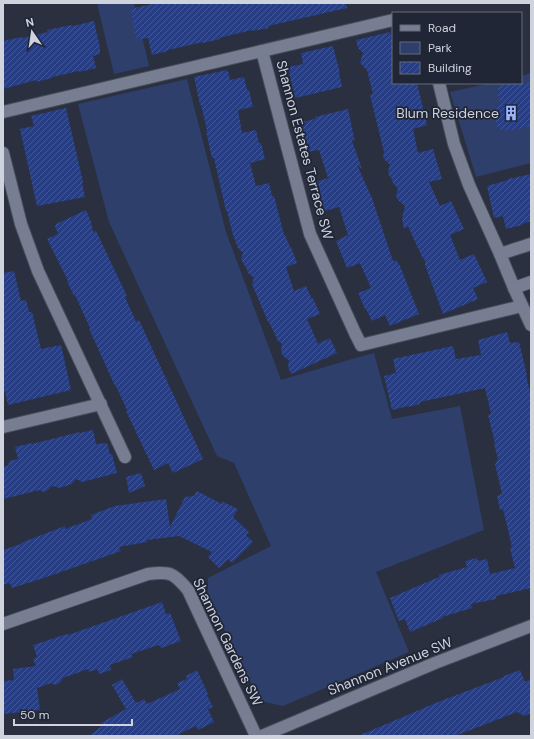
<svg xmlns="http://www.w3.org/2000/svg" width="534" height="739" font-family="'DM Sans',sans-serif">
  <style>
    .green { fill: #2e3f6c }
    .building { fill: url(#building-hatch) }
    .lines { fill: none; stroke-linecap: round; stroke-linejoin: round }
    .minor-casing { stroke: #474c59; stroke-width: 14 }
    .minor { stroke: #777e91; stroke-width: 12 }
    .labels { text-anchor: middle; stroke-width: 3.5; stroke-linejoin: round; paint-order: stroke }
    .poi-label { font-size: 14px; fill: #ced3dd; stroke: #202635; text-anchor: end }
    .street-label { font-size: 14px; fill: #ced3dd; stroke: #202635 }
  </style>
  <defs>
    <pattern id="building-hatch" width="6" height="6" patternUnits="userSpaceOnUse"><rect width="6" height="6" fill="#273d84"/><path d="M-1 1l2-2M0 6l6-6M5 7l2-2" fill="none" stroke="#455895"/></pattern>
  </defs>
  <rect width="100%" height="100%" fill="#2a3040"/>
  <!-- green -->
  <g class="green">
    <path d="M97 3H134L149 66 114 74Z"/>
    <path d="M531 73V163L476 177 450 92 491 83H521V76Z"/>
    <path d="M187 79 226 232 281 380 352 359 374 353 392 419 460 406 484 530 376 572 409 652 283 706 260 701 208 597V578L271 546 234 463 217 456 109 222 78 104Z"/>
  </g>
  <!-- building -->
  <g class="building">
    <path d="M157 3H346L347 8 268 26 269 28 252 31V30L219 38 220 39 203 43V42L168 50V51L152 55 148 38 137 40 130 9Z"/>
    <path d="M94 21 100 48V54L93 56 96 68 79 72V71L52 77V78L36 82V80L3 89V41L22 37V38L48 32 47 30 72 25 73 26Z"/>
    <path d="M390 32 393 43V83H417L427 125 413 129 418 153 433 149 442 179 429 182 440 206 451 201 464 229 450 235 460 260 474 254 487 282 473 288 478 299 443 314 425 265V260L422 257 408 226 404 229 402 218 405 206 397 199 396 195 398 189 393 183 391 177 389 176 388 171 390 165 384 159 383 155 384 152 370 95 373 94 367 70 360 63 363 53 358 48 356 40Z"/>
    <path d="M333 46 340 73H339L342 87 295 98 288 67 303 64 301 53Z"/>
    <path d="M227 70V72L228 71 230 80 244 77 247 90H249L253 107 238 110 242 133 256 130 259 143H261L265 159 250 163 256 186 269 183 272 196H274L284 235H285L290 247H291L297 263 286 267 294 291 306 286 312 299 313 298 320 314 307 319 318 344 330 338 337 353 291 374 288 367 289 360 283 356 281 351 282 344 278 341 269 322H268L252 284 254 278 248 273 246 267 244 265 241 259 243 253 238 248 233 235 227 211H226L214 158H212L206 131 207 130 201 105H200L194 77Z"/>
    <path d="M505 83H531V126L508 131 503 130 500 129 497 126 494 117 488 114 500 104 498 94V90L500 87Z"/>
    <path d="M66 108 83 182 82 183 85 197 37 206 20 129 34 126 31 116Z"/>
    <path d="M348 109 355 142 351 138 362 169 357 165 372 198 393 261 396 260 400 266 419 314 390 326 385 315 372 321 366 309H365L358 293 371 288 360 263 347 268 336 241 348 235 339 207 325 211 315 182 328 178 319 150 307 152 303 136H304L301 122 315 119V117Z"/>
    <path d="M531 174V221L522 224V225L506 229 503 216 494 218 487 186 508 180V179Z"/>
    <path d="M86 210 91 222 93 232 96 231 127 296 125 297 136 322 139 320 203 459 173 473 168 463 154 470 126 411 127 410 116 386H115L96 344 89 329 90 328 75 295 74 296 67 281H68L47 239 58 234 55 226 56 225V224Z"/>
    <path d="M14 271 21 301 26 300 29 312H32L41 349 61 345 71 390 8 405 5 391 3 392V273Z"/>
    <path d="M507 332 510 343 519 342 527 375H526L531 396V588L496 596V599L471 604 472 608 442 617 443 618 410 632 405 619 399 621 390 598 439 577V575L467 567 465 561 477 558 478 561 487 559 490 574 515 568 510 548 512 547 503 509 500 510 497 496 502 494 495 464 498 459 494 444 495 443 488 415 491 414 485 388 420 402V404L408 407V406L392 410 384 376 396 373 393 359 453 346 456 359 481 355 478 340Z"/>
    <path d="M93 430 96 444 107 443 110 454H112L117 473 82 482 76 479 72 484 60 488 52 486 48 490 43 492 40 490 3 499V467L9 465 8 463 10 462 9 461 18 459 15 447 32 443V444L80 432V433Z"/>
    <path d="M141 473 145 486 129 493 126 477Z"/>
    <path d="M197 491 222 504 223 502 238 509 233 517 249 532 246 535 253 542 232 563 228 559 219 568 208 557 212 552 179 536 147 540V542L119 547 121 551 41 579 12 588 10 583 3 585V550L21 544V543L65 526V529L92 519 91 515 115 506 166 499 170 527 185 497 194 496Z"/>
    <path d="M162 602 166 614 170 613 181 641 161 648 159 645 131 654 133 657 110 665 111 670 99 674 97 669 89 672 88 669 63 678 60 683 55 685 51 683 37 688 40 710 3 714V681L14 680 13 669 36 666 33 659 37 657 33 645 67 634 68 635Z"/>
    <path d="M197 670 208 694 207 695 213 707 208 709 214 722 198 730 196 726 175 736H89L102 726 101 723 126 709 112 685 122 679 136 703 144 699 147 704 180 689 177 683 187 679 186 676Z"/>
    <path d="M520 670 525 682 531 679V713L524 716 517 712 455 736H358L438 702 504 677V676Z"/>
  </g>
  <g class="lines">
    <!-- minor casing -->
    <g class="minor-casing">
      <g id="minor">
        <path d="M262 51 310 234 355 333 361 345 522 306"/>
        <path d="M439 83 454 144 469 185 500 254 514 288 531 325"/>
        <path d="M3 112 393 20"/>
        <path d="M3 153 21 224 38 271 125 457"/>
        <path d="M500 254 531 244"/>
        <path d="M514 288 531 282"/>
        <path d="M3 427 101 404"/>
        <path d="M3 624 148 574C170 571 174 573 188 590L256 736"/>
        <path d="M262 736 435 663 531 626"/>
      </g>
    </g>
    <!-- minor -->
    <use href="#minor" class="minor"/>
  </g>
  <!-- icons -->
  <defs>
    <g id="building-bare" transform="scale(1.2)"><path d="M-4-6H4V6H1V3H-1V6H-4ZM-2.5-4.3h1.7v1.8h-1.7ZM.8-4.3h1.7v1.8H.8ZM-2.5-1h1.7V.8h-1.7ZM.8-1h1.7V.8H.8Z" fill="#99b5fd" stroke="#202635" stroke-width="2.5" paint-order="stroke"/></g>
  </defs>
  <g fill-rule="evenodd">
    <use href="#building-bare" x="511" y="113"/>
  </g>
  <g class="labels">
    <!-- poi labels -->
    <g class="poi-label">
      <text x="499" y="118">Blum Residence</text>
    </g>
    <!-- street labels -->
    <g class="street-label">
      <text transform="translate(305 150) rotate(75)" y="5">Shannon Estates Terrace SW</text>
      <text transform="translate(228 642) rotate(64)" y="5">Shannon Gardens SW</text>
      <text transform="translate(390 666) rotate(-22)" y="5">Shannon Avenue SW</text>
    </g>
  </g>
  <!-- border -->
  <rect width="534" height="739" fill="none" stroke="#ced3dd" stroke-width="8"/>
  <!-- legend -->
  <rect x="392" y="12" width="130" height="72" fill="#202635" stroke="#666b78"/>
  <rect x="400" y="25" width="20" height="6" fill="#777e91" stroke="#666b78"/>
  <text x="428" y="32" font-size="12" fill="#ced3dd">Road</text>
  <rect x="400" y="42" width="20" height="12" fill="#2e3f6c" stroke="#666b78"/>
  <text x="428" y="52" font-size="12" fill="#ced3dd">Park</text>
  <rect x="400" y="62" width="20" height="12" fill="url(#building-hatch)" stroke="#666b78"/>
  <text x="428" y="72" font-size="12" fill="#ced3dd">Building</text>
  <!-- north arrow -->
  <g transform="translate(32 32) rotate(347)" stroke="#202635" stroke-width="3" paint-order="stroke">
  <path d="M0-3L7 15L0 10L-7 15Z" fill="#ced3dd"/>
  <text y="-6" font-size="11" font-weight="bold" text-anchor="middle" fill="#ced3dd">N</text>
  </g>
  <!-- scale -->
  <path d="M14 719v6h118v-6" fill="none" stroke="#ced3dd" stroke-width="2"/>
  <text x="20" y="719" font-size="12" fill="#ced3dd" stroke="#202635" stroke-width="3" paint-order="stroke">50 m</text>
</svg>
